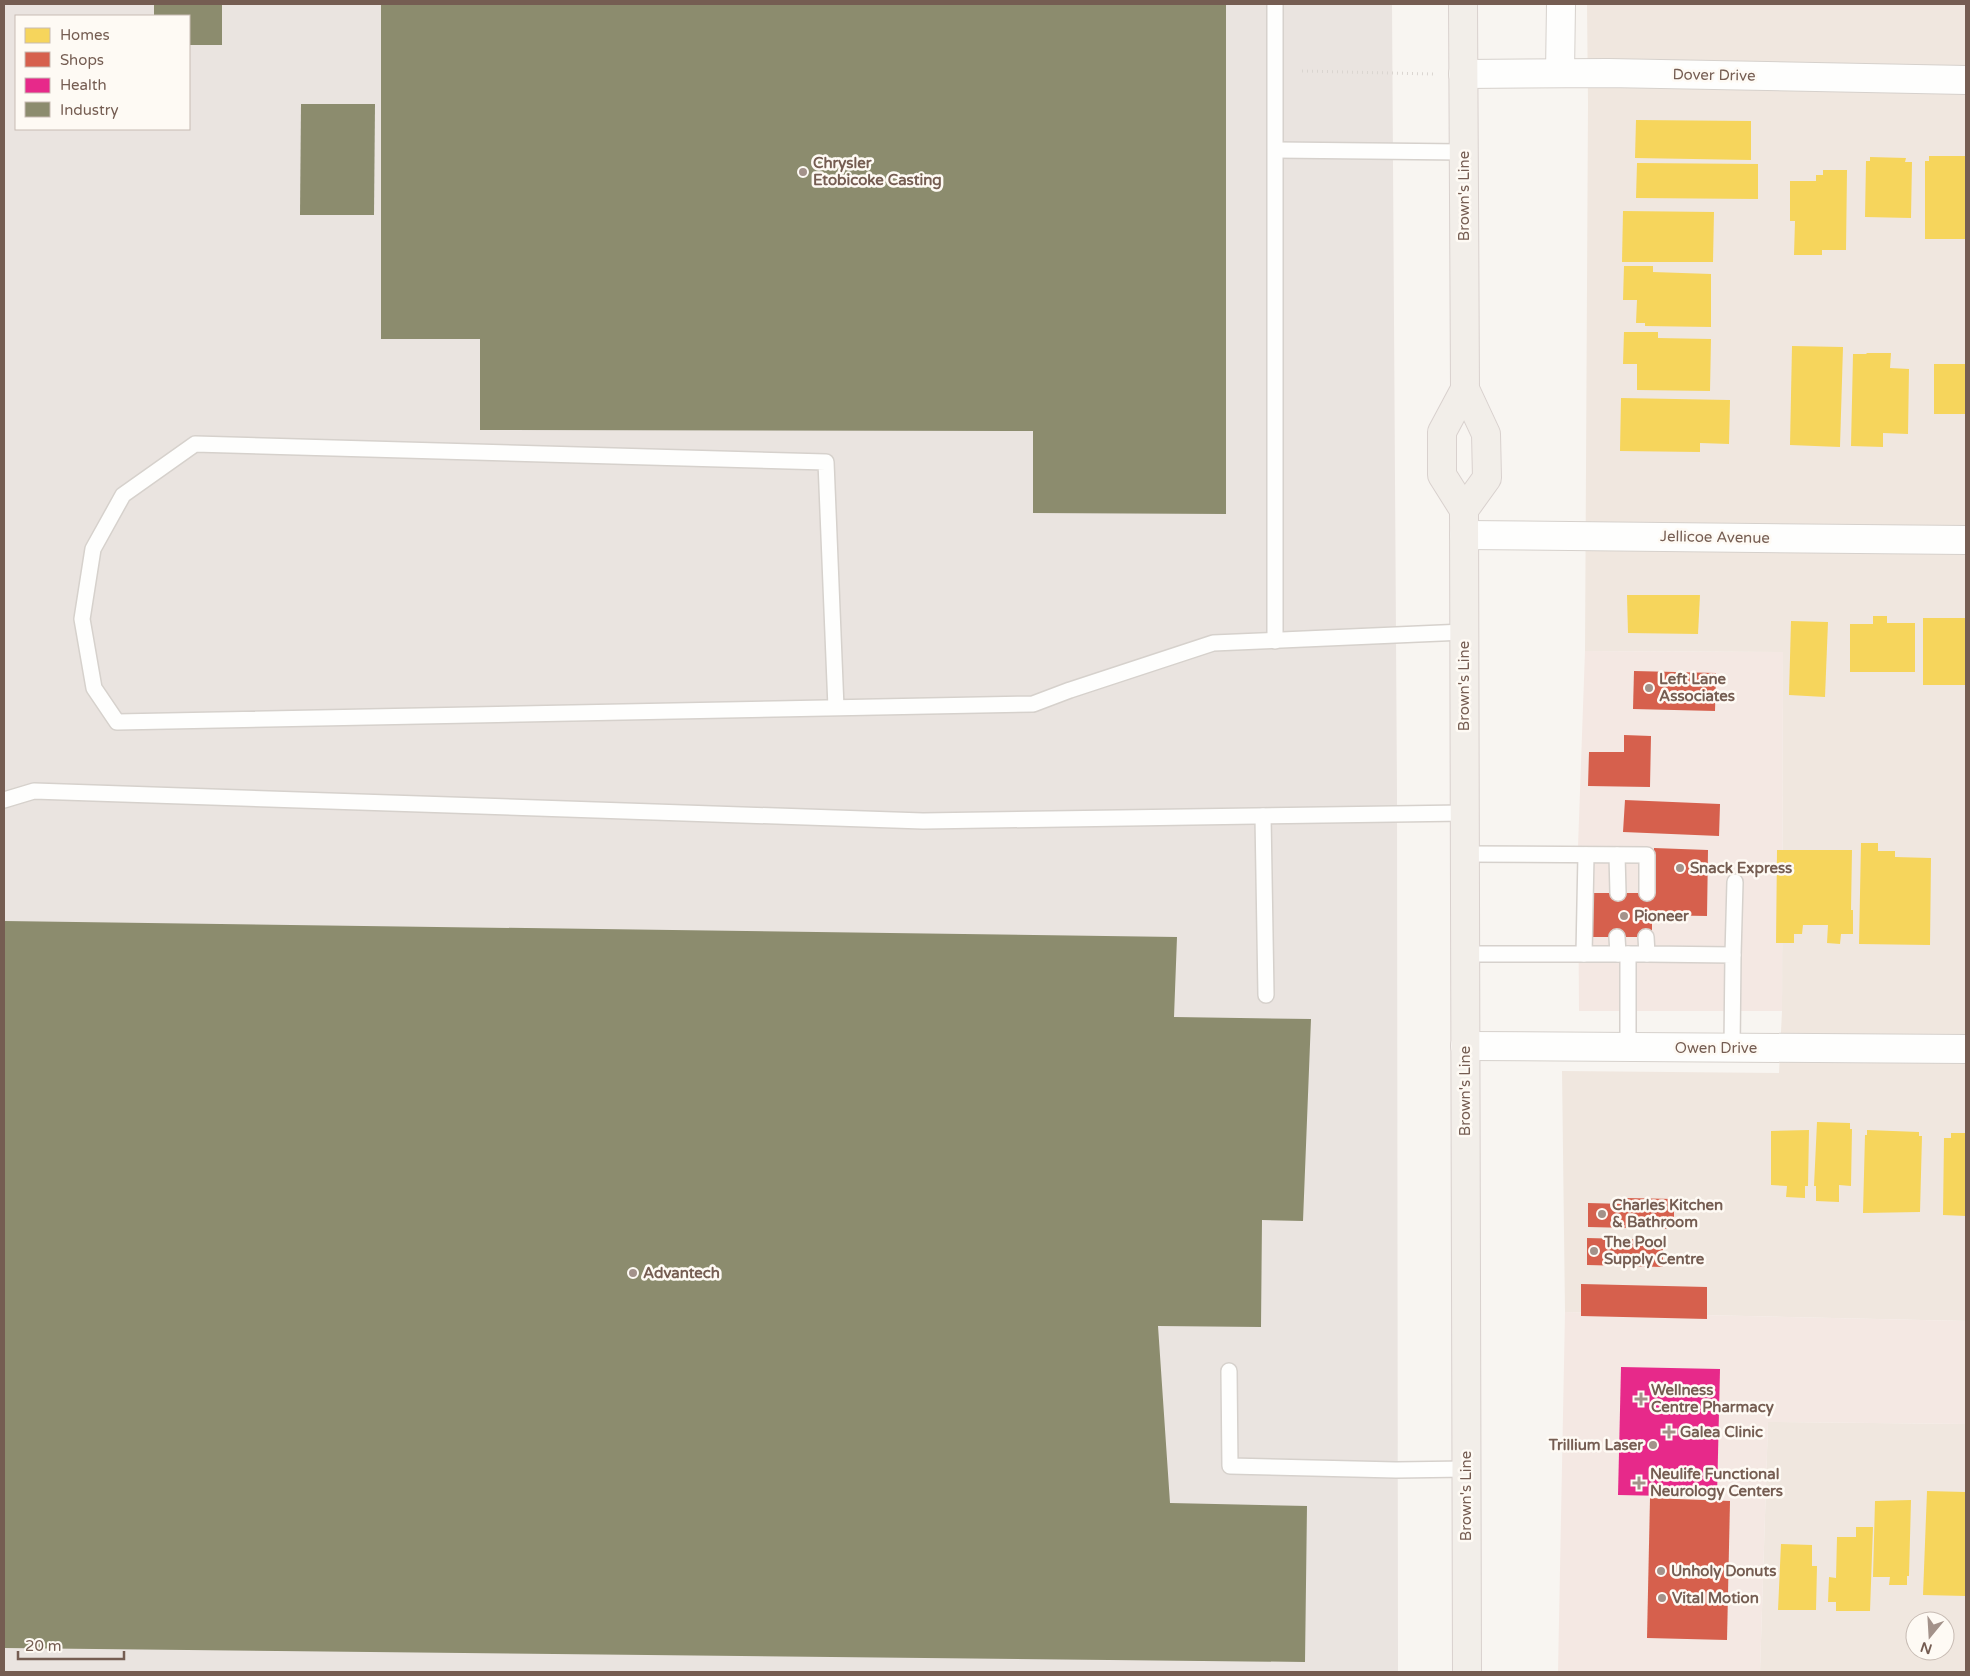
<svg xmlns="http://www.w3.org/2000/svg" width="1970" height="1676" font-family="'Varela Round',sans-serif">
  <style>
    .residential { fill: #f0e7df; fill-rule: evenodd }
    .commercial { fill: #f4e8e3 }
    .industrial { fill: #eae4e0; fill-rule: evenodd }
    .homes { fill: #f6d55c }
    .shops { fill: #d6604d }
    .health { fill: #e7298a }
    .industry { fill: #8c8c6e }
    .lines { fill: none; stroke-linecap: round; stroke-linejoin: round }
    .service-casing { stroke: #d6d1cc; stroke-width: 18 }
    .minor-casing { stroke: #d6d1cc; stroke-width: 30 }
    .primary-casing { stroke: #d9d1ce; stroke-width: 30 }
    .path { stroke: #dad5d0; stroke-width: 3; stroke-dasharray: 1 4; stroke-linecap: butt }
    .service { stroke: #fefefd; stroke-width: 15 }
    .minor { stroke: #fefefd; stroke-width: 28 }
    .primary { stroke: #f2eee9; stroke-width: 28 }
    .poi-dot { fill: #a3928a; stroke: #fefaf4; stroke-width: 2 }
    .labels { text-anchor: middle; stroke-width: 5; stroke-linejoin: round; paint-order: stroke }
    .street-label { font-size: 15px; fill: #755d52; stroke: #fefaf4 }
    .poi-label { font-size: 15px; font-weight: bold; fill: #755d52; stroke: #fefaf4; text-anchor: start }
  </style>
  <rect width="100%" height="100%" fill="#f8f5f1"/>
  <!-- residential -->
  <g class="residential">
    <path d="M1587 4H1966V1321L1565 1312 1562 1071 1779 1073 1782 1011 1783 652 1585 651 1588 104Z"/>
    <path d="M1768 1422 1966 1424V1672H1760ZM1915 1621H1945V1651H1915Z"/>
  </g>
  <!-- commercial -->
  <g class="commercial">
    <path d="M1585 651 1783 652 1782 1011H1579L1578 847Z"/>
    <path d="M1565 1312 1966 1321V1424L1768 1422 1760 1672H1558Z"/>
  </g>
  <!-- industrial -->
  <path class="industrial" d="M4 4H1392L1397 793 1398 1672H4ZM16 16H189V129H16Z"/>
  <!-- homes -->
  <g class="homes">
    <path d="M1636 120 1751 121V160L1635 158Z"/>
    <path d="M1929 156H1966V239H1925V161H1929Z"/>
    <path d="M1870 157 1906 158 1905 162H1912L1911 218 1865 217 1866 161H1870Z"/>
    <path d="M1637 163 1758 164V199L1636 198Z"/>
    <path d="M1823 170H1847L1846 250H1822V255H1794L1795 221H1790V181H1816V175H1823Z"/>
    <path d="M1623 211 1714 212 1713 262H1622Z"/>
    <path d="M1624 266H1653V272L1711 274V327L1645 326V323H1636L1637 300H1623Z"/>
    <path d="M1624 332H1658V338L1711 339 1710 391 1637 390V364H1623Z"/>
    <path d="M1792 346 1843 347 1840 447 1790 445Z"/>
    <path d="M1867 353H1891L1890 368 1909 369 1908 434 1883 433V447L1851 446 1853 354H1866Z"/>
    <rect x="1934" y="364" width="32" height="50"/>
    <path d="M1621 398 1730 400 1729 444 1700 443V452L1620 451Z"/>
    <path d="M1627 595H1700L1698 634 1628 633Z"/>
    <path d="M1873 616H1887V623H1915V672H1850V624H1873Z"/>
    <rect x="1923" y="618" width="43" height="67"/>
    <path d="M1791 621 1828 622 1825 697 1789 695Z"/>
    <path d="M1861 843H1878V851H1895V857L1931 858 1930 945 1859 944Z"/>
    <path d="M1777 850H1852L1851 910H1853V934H1841L1840 944 1827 943 1828 925H1803L1802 934H1794V943H1776Z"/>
    <path d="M1817 1122 1850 1123V1129H1852L1851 1186 1839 1185V1202L1816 1201V1186H1814Z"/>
    <path d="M1809 1130 1808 1186H1805V1198L1786 1197 1787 1186 1771 1185V1131Z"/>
    <path d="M1867 1130 1919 1132V1136H1922L1920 1212 1863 1213 1865 1135H1867Z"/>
    <path d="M1951 1133H1966V1216L1943 1215 1944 1138H1951Z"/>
    <path d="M1927 1491 1966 1492V1596L1923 1595Z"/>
    <path d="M1911 1500 1909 1576H1907V1585H1889L1890 1577H1873L1875 1501Z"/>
    <path d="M1856 1527H1873L1870 1611H1836V1602H1828L1829 1577 1836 1578 1837 1537H1856Z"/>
    <path d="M1781 1544 1812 1545V1566H1817L1816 1610H1778Z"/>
  </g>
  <!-- shops -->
  <g class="shops">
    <path d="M1634 671 1716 673 1715 711 1633 709Z"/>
    <path d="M1624 735 1651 736 1650 787 1588 786 1589 752H1624Z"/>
    <path d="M1625 800 1720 804 1719 836 1623 832Z"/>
    <path d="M1654 848 1708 850 1707 916 1652 915V937H1588L1592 893H1653Z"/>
    <path d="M1626 1198 1674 1199V1229L1588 1227V1203L1625 1204Z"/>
    <path d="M1587 1238 1663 1240V1267L1587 1265Z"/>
    <path d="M1581 1284 1707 1287V1319L1581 1316Z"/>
    <path d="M1650 1498 1730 1501 1727 1640 1647 1638Z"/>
  </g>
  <!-- health -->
  <path class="health" d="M1621 1367 1720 1369 1717 1497 1618 1495Z"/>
  <!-- industry -->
  <g class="industry">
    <path d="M154 4H222V45H189V16H154Z"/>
    <path d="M381 4H1226V514L1033 513V431L480 430V339H381Z"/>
    <path d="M301 104H375L374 215H300Z"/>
    <path d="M4 921 1177 937 1174 1017 1311 1019 1303 1221 1262 1220 1261 1327 1158 1326 1170 1503 1307 1506 1305 1662 4 1648Z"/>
  </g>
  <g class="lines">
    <!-- service casing -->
    <g class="service-casing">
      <g id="service">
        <path d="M1275 4V641"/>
        <path d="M1276 150 1463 152"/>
        <path d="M836 708 826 462 195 444 123 495 93 549 82 619 94 688 117 722 1033 704 1070 690 1213 643 1464 632"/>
        <path d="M4 800 34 791 923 821 1464 813"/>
        <path d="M1263 816 1266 995"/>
        <path d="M1464 854 1647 855V893"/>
        <path d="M1617 855 1618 893"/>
        <path d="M1617 937 1618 954"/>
        <path d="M1646 937 1647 954 1733 955 1732 1048"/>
        <path d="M1465 954H1647"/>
        <path d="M1584 954 1586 855"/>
        <path d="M1733 955 1735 882"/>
        <path d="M1628 1047V954"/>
        <path d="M1229 1371 1230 1466 1396 1470 1466 1469"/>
      </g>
    </g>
    <!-- minor casing -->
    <g class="minor-casing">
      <g id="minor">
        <path d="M1560 73 1561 4"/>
        <path d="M1463 74 1608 73 1966 80"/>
        <path d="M1464 535 1966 540"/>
        <path d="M1465 1046 1966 1049"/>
      </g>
    </g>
    <!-- primary casing -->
    <g class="primary-casing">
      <g id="primary">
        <path d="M1463 4 1465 389 1486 434 1487 478 1464 510"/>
        <path d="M1465 389 1442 432V475L1464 510 1467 1672"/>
      </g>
    </g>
    <!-- path -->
    <path class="path" d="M1302 71 1433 74"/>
    <!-- service -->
    <use href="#service" class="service"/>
    <!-- minor -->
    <use href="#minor" class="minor"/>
    <!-- primary -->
    <use href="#primary" class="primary"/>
  </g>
  <!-- markers -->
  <g class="poi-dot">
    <circle cx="803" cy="172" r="5"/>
    <circle cx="1649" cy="688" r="5"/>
    <circle cx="1680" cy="868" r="5"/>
    <circle cx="1624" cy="916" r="5"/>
    <circle cx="1602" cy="1214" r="5"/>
    <circle cx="1594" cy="1251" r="5"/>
    <circle cx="633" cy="1273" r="5"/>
    <path d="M1638.5 1391.5h5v5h5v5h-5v5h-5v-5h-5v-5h5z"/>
    <path d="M1666.5 1424.5h5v5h5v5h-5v5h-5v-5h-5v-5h5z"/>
    <circle cx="1653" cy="1445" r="5"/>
    <path d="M1636.5 1475.5h5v5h5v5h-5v5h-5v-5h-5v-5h5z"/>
    <circle cx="1661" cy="1571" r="5"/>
    <circle cx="1662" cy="1598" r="5"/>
  </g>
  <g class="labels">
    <!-- street labels -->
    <g class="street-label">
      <text transform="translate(1714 75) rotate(1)" y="5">Dover Drive</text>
      <text transform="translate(1464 196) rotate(-90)" y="5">Brown's Line</text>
      <text transform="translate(1715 537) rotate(1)" y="5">Jellicoe Avenue</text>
      <text transform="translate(1464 686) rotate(-90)" y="5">Brown's Line</text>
      <text x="1716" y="1053">Owen Drive</text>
      <text transform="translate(1465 1091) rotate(-90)" y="5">Brown's Line</text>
      <text transform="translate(1466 1496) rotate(-90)" y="5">Brown's Line</text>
    </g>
    <!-- poi labels -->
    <g class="poi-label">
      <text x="813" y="168">Chrysler<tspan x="813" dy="17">Etobicoke Casting</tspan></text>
      <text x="1659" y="684">Left Lane<tspan x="1659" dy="17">Associates</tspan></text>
      <text x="1690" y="873">Snack Express</text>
      <text x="1634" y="921">Pioneer</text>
      <text x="1612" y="1210">Charles Kitchen<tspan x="1612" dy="17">&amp; Bathroom</tspan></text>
      <text x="1604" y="1247">The Pool<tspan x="1604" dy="17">Supply Centre</tspan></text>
      <text x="643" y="1278">Advantech</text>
      <text x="1651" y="1395">Wellness<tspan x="1651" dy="17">Centre Pharmacy</tspan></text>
      <text x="1680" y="1437">Galea Clinic</text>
      <text x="1643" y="1450" text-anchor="end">Trillium Laser</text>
      <text x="1650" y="1479">Neulife Functional<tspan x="1650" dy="17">Neurology Centers</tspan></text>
      <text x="1671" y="1576">Unholy Donuts</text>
      <text x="1672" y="1603">Vital Motion</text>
    </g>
  </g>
  <!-- border -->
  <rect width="1970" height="1676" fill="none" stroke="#755d52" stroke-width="10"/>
  <!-- legend -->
  <rect x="15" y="15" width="175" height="115" fill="#fefaf4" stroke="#c7bbb3"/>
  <rect x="25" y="28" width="25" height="15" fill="#f6d55c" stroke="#c7bbb3"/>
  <text x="60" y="40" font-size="15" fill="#755d52">Homes</text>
  <rect x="25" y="52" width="25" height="15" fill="#d6604d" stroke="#c7bbb3"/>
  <text x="60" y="65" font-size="15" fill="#755d52">Shops</text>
  <rect x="25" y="78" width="25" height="15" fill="#e7298a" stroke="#c7bbb3"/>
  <text x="60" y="90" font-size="15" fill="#755d52">Health</text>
  <rect x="25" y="102" width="25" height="15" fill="#8c8c6e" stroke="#c7bbb3"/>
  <text x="60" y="115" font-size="15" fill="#755d52">Industry</text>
  <!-- north arrow -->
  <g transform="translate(1930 1636) rotate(198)"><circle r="24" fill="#fefaf4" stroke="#c7bbb3"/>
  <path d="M0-4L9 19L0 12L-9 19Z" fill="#a3928a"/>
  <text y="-8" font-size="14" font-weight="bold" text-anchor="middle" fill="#755d52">N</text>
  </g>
  <!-- scale -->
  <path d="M18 1651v8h106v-8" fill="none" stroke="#755d52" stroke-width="2.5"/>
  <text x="25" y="1651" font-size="15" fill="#755d52" stroke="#fefaf4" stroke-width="4" paint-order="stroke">20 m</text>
</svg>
